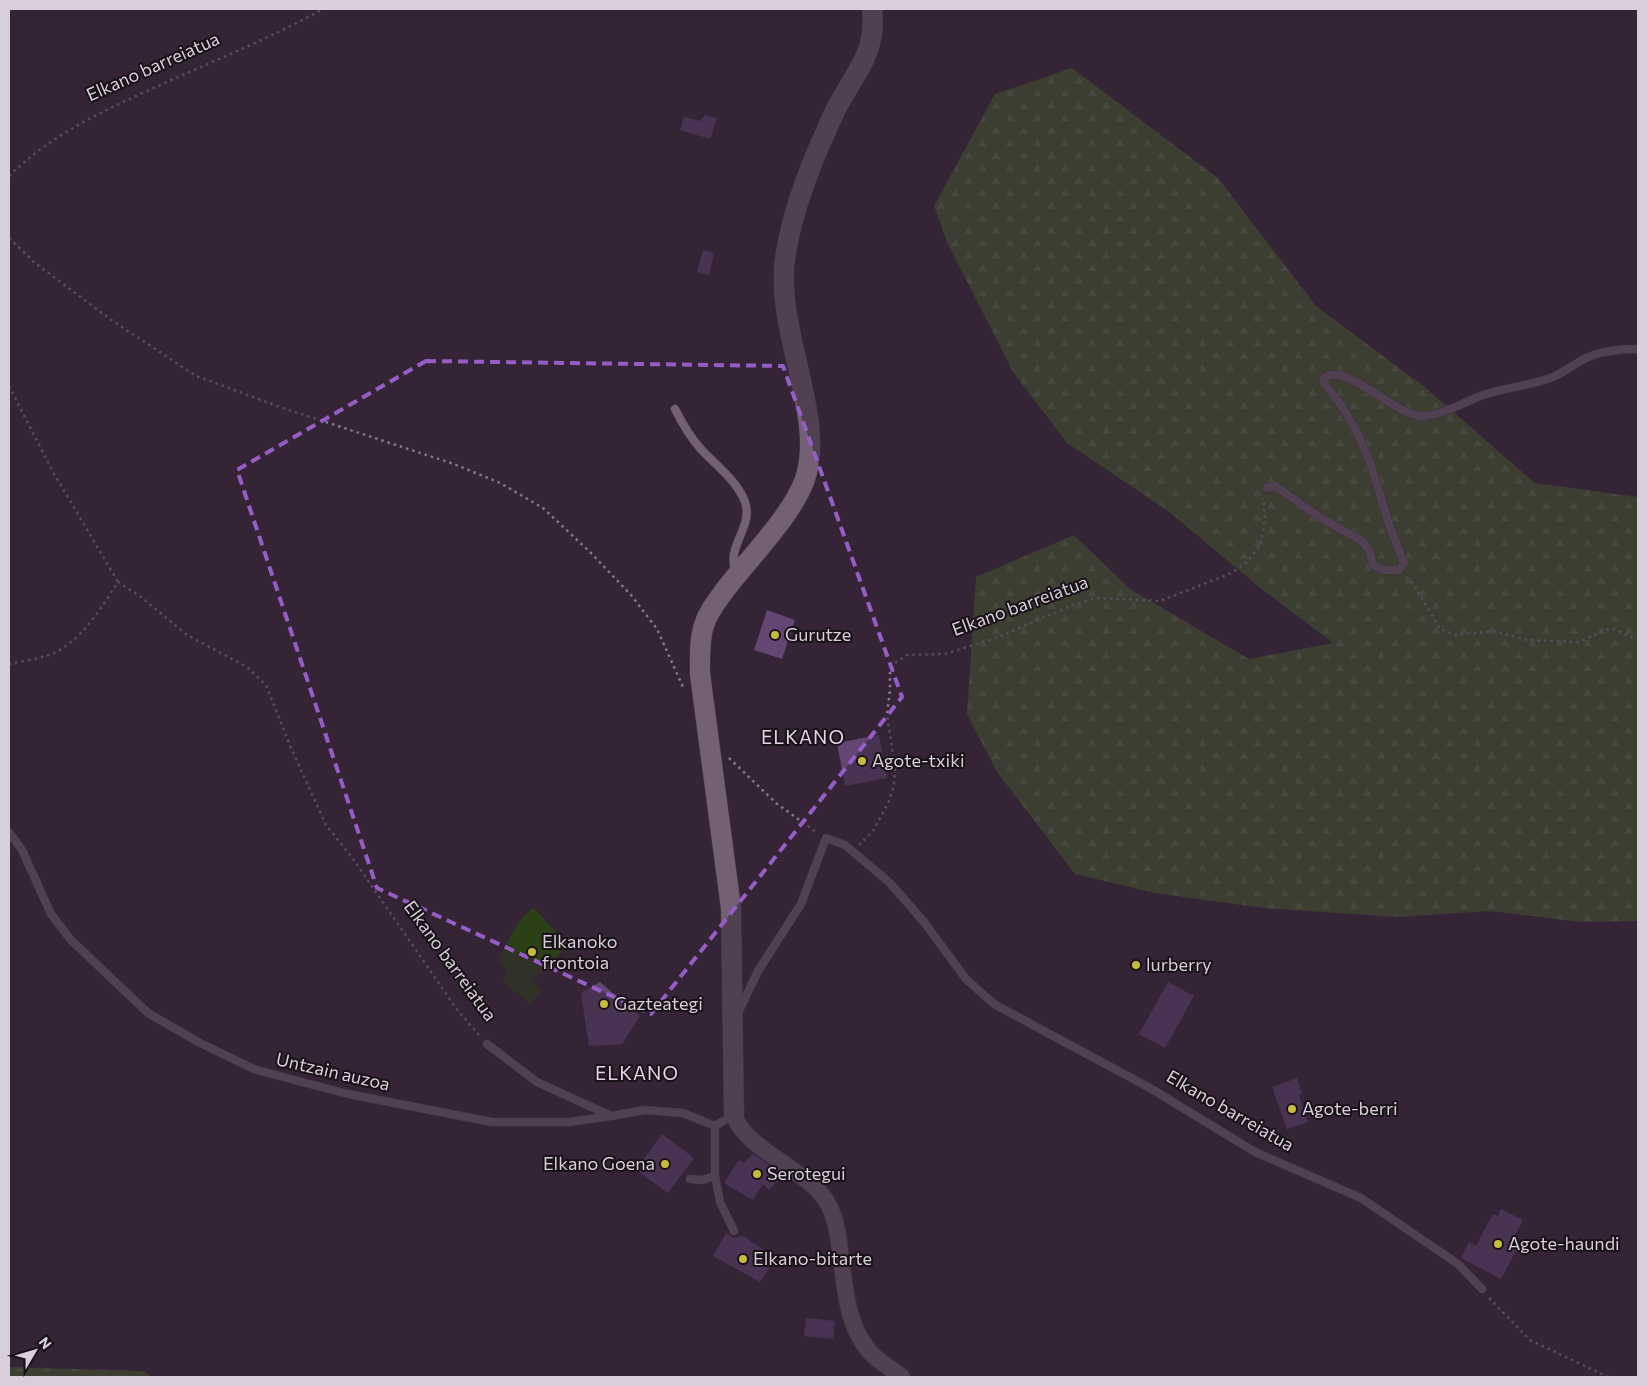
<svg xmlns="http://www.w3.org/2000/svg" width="1647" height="1386" font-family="Commissioner,sans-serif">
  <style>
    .forest { fill: url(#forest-firs) }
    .park { fill: #2c4015 }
    .building { fill: #634674 }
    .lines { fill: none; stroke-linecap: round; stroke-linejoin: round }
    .service-casing { stroke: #4d3f4e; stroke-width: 9 }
    .minor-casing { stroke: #4d3f4e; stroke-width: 18 }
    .tertiary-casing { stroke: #4d3f4e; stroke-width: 21 }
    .path { stroke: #877988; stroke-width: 2.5; stroke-dasharray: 2.5 4; stroke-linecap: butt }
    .service { stroke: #736074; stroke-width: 8 }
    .minor { stroke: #736074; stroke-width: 16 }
    .tertiary { stroke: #736074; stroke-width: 20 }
    .marked { fill: none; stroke: #975dc7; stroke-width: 4; stroke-dasharray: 10 6; stroke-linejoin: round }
    .poi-dot { fill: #c6bc3c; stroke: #181118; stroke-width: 2 }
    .labels { text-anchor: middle; stroke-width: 4; stroke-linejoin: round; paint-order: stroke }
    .street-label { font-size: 18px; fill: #d9cfda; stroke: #181118 }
    .poi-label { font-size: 18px; fill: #d9cfda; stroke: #181118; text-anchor: start }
    .neighbourhood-label { font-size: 19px; letter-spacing: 1px; fill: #e5d0e7; stroke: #181118 }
  </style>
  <defs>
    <pattern id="forest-firs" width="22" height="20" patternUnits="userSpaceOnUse" patternTransform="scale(1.25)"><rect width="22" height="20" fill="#445d2b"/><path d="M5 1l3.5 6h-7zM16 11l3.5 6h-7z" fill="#5e7349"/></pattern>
  </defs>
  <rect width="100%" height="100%" fill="#352436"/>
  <!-- forest -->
  <g class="forest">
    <path d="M1072 68 1218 178 1316 306 1426 388 1535 483 1638 497V921L1581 922 1490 911 1398 917 1263 908 1155 893 1075 874 997 772 967 714 976 577 1074 535 1130 589 1249 659 1333 643 1259 587 1168 511 1067 443 1013 372 948 244 934 206 995 94Z"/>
    <path d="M9 1367 143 1371 151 1377H9Z"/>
  </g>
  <!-- park -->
  <path class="park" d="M533 907 567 944 554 961 532 981 542 990 531 1005 502 980 507 973 498 959 519 922Z"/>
  <!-- building -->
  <g class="building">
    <path d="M705 115 717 118 710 139 680 130 684 117 700 121Z"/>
    <path d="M703 250 714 253 709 275 697 272Z"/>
    <path d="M767 610 795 620 782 659 754 650Z"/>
    <path d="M879 735 887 778 845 786 837 743Z"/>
    <path d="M600 982 640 1016 622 1044 589 1046 581 993Z"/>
    <path d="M1168 982 1194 996 1165 1048 1139 1034Z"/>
    <path d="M1297 1078 1302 1094 1299 1095 1308 1122 1287 1129 1272 1087Z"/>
    <path d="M662 1134 694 1158 668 1193 636 1170Z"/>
    <path d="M753 1154 783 1175 769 1190 763 1184 753 1200 724 1183 739 1160 744 1163Z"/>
    <path d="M1501 1209 1523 1220 1513 1239 1520 1243 1501 1279 1461 1258 1469 1242 1476 1246 1493 1214 1498 1216Z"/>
    <path d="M726 1233 733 1238 743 1236 770 1254 765 1263 770 1266 760 1282 713 1256Z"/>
    <path d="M806 1318 835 1321 833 1339 804 1336Z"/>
  </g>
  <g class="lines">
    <!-- service casing -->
    <g class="service-casing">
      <g id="service">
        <path d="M675 409C682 423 690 437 700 448 715 465 737 480 745 502 754 527 725 547 736 572"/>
        <path d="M1267 488 1275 486 1321 518 1362 541 1370 552 1373 565 1383 570H1399L1404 563 1390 527 1371 465 1358 434 1341 405 1324 383 1323 379C1343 359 1394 415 1421 416 1442 416 1464 402 1483 395 1506 387 1530 386 1553 377 1565 372 1574 364 1586 358 1601 351 1622 349 1638 349"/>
        <path d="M9 832 22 850 51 914 71 940 148 1013 200 1043 254 1069 302 1082 348 1094 492 1122H569L611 1116"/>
        <path d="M738 1013 758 971 801 904 826 838 845 845 890 883 924 922 966 979 994 1004 1150 1088 1255 1152 1361 1198 1458 1264 1482 1289"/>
        <path d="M487 1044 537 1082 611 1116 645 1110 683 1113 715 1126 733 1115"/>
        <path d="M715 1126V1176L720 1202 734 1231"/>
        <path d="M690 1179 702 1180 715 1176"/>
      </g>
    </g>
    <!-- minor casing -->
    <g class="minor-casing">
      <path id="minor" d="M734 1114C742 1147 805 1169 825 1199 835 1214 838 1232 840 1250 845 1285 846 1331 875 1357 883 1364 893 1370 902 1377"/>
    </g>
    <!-- tertiary casing -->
    <g class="tertiary-casing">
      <path id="tertiary" d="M734 1114 731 908 700 674C700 658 699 641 704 625 708 612 717 601 725 590 749 558 792 516 805 479 826 417 775 329 785 259 792 208 814 156 836 109 855 72 877 54 872 9"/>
    </g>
    <!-- path -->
    <g class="path">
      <path d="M9 176C49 137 96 114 147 91 206 64 267 40 323 9"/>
      <path d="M9 238 35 263 110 319 196 376 280 407 454 464 500 483 543 508 591 553 631 595 657 629 683 687"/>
      <path d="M9 386 53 472 118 582"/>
      <path d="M1406 577 1413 583 1440 629 1456 635 1494 631 1527 640 1579 642 1605 630 1614 629 1638 640"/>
      <path d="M9 664C23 661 40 659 54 653 82 640 101 608 118 582L141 597 187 635 247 667 266 685 291 748 326 825 351 856 458 1011 480 1036"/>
      <path d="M729 758 776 803 816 832"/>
      <path d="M859 845 873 831 889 801 894 785 895 768 887 714 890 690V671L895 663 907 655 945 654 996 638 1073 605 1096 598 1160 601 1229 574 1246 563 1261 544 1265 517 1263 498"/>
      <path d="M1489 1298 1530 1340 1608 1377"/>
    </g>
    <!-- service -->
    <use href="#service" class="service"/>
    <!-- minor -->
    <use href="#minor" class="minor"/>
    <!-- tertiary -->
    <use href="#tertiary" class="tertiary"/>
  </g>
  <!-- marked area -->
  <path d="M0 0H1647V1386H0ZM426 361 783 366 902 697 651 1014 377 888 237 470Z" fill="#352436" fill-opacity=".55" fill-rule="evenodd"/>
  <path class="marked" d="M426 361 783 366 902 697 651 1014 377 888 237 470Z"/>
  <!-- markers -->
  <g class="poi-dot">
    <circle cx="775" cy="635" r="5"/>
    <circle cx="862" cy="761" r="5"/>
    <circle cx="532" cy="952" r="5"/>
    <circle cx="1136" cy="965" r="5"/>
    <circle cx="604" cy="1004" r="5"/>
    <circle cx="1292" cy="1109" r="5"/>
    <circle cx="665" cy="1164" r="5"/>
    <circle cx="757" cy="1174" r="5"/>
    <circle cx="1498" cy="1244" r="5"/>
    <circle cx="743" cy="1259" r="5"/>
  </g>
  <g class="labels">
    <!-- street labels -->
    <g class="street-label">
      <text transform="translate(153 67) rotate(-24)" y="6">Elkano barreiatua</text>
      <text transform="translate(1020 606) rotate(-20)" y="6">Elkano barreiatua</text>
      <text transform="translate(450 961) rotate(54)" y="6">Elkano barreiatua</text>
      <text transform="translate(333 1072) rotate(13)" y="6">Untzain auzoa</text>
      <text transform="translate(1230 1111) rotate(30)" y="6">Elkano barreiatua</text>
    </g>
    <!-- poi labels -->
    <g class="poi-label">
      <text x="785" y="641">Gurutze</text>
      <text x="872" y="767">Agote-txiki</text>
      <text x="542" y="948">Elkanoko<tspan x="542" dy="21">frontoia</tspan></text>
      <text x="1146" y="971">lurberry</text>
      <text x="614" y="1010">Gazteategi</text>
      <text x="1302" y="1115">Agote-berri</text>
      <text x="655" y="1170" text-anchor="end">Elkano Goena</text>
      <text x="767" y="1180">Serotegui</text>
      <text x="1508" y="1250">Agote-haundi</text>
      <text x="753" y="1265">Elkano-bitarte</text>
    </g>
    <!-- neighbourhood labels -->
    <g class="neighbourhood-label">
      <text x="803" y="744">ELKANO</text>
      <text x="637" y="1080">ELKANO</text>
    </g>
  </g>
  <!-- border -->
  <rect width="1647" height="1386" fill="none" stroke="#d9cfda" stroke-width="20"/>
  <!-- north arrow -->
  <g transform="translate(35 1351) rotate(52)" stroke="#181118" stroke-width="4" paint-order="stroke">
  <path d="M0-4L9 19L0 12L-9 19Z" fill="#d9cfda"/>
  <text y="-8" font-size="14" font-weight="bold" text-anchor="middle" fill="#d9cfda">N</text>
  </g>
</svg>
